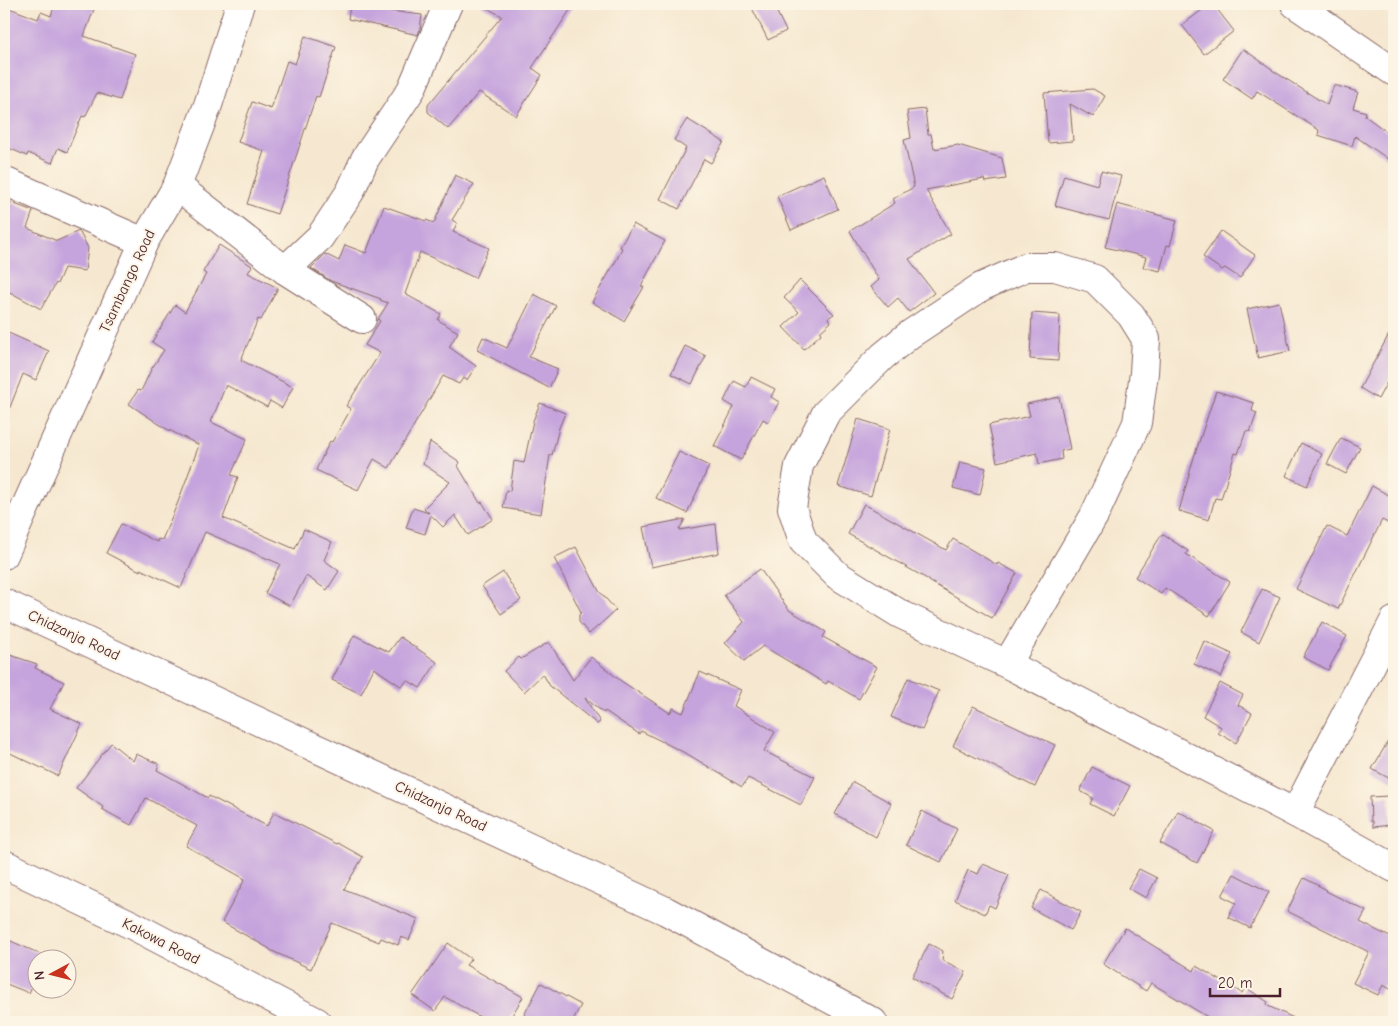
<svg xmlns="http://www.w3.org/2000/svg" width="1398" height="1026" font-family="'Comic Neue',sans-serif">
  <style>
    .building { fill: #c5a3dd }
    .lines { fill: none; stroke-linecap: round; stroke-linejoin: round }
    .minor-casing { stroke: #866565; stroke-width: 30 }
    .tertiary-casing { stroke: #866565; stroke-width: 30 }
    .minor { stroke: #fff; stroke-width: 28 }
    .tertiary { stroke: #fff; stroke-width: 28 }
    .labels { text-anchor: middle; stroke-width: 4; stroke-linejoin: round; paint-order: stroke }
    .street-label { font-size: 15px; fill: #4a1f2b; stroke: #fcf5e5 }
  </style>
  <rect width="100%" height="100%" fill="#fcf5e5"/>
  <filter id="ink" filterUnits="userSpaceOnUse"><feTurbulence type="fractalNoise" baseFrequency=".02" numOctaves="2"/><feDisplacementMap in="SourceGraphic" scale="10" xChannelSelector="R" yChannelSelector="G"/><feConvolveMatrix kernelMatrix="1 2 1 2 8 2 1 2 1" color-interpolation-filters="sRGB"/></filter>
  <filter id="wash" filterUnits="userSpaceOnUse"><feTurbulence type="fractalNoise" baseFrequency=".0096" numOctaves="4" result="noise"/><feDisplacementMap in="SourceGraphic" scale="20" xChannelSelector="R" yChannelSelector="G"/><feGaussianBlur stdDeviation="1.12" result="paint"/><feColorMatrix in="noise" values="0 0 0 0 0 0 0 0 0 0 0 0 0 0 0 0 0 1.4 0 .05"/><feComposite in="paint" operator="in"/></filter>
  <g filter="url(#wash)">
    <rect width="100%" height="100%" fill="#f6e8d0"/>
    <g id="blocks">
      <!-- building -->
      <g class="building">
        <path d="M55 4H96L84 36 135 54 120 100 97 93 85 117 82 116 67 152 58 148 52 163 28 153 27 156 4 146V6L38 19 41 12 51 16Z"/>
        <path d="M479 4H574L532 68 542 75 516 116 479 92 448 129 428 112V105L502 16Z"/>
        <path d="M750 4H773L786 31 768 40Z"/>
        <path d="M1210 4H1213L1234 31 1204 54 1182 25Z"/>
        <path d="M350 6 422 15 420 29 418 35 348 19Z"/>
        <path d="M305 36 336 47 319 97 316 96 277 214 247 204 264 151 238 142 252 102 271 109 287 61 295 64Z"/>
        <path d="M1243 49 1272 69V70L1327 105 1334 85 1358 92 1353 108 1366 112 1365 116 1394 137V163L1355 136 1352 146 1318 135 1319 130 1257 91 1252 99 1223 79Z"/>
        <path d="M1093 89 1105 96 1093 117 1070 104 1073 141 1048 143 1044 93Z"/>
        <path d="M925 109 928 134H931L934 149 958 145 1002 158 1006 179 985 182 984 179 926 190 951 234 909 259 934 293 909 312 898 298 888 307 871 287 879 280 850 231 895 203 893 199 914 187 904 140 911 138 907 111Z"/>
        <path d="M687 119 724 142 711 163 704 159 679 209 660 199 686 148 674 140Z"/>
        <path d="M1101 171 1121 176 1109 220 1055 206 1064 175 1097 185Z"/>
        <path d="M455 175 474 184 452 220 457 223 453 232 489 248 475 278 420 252 405 294 441 314 438 320 458 332 449 347 476 366 467 380 463 378 459 384 443 376 389 468 374 459 358 490 316 470 330 441 332 442 351 409 346 406 380 353 365 345 380 321 378 319 388 303 380 300 381 299 331 281 311 268 325 254 339 261 345 245 366 253 384 206 426 221V220L434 223Z"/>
        <path d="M824 175 838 209 791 230 777 196Z"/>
        <path d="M4 200 33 211 27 228 57 241 79 231 88 248 85 271 64 268 57 284 56 283 41 309 4 289Z"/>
        <path d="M1117 204 1177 220 1170 246 1167 245 1160 271 1143 267 1146 257 1105 247Z"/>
        <path d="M633 224 665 241 641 286 644 287 624 321 592 302 617 259 622 248 620 247Z"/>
        <path d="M1221 231 1255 255 1240 278 1225 268 1222 270 1203 257Z"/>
        <path d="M219 245 252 266 248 273 278 288 261 320 258 319 241 360 293 387 282 408 270 401 267 407 226 385 211 422 247 439 231 475 238 477 223 518 295 549 304 529 332 542 324 560 339 571 327 590 306 576 290 606 265 593 280 564 205 532 181 588 140 569V571L106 553 121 524 157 542 158 539 162 540 178 502 199 445 165 428 129 404 138 390 141 391 152 368 164 350 152 342 175 305 185 312 206 274 203 272Z"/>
        <path d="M800 280 834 314 828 318 831 322 820 332 821 334 804 349 783 327 799 312 784 298Z"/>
        <path d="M534 294 556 306 529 357 558 369 549 388 477 350 483 337 507 348Z"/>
        <path d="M1279 302 1290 351 1258 358 1247 309Z"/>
        <path d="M1032 313 1060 315 1058 361 1030 359Z"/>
        <path d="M1394 325V369L1378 399 1360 388Z"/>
        <path d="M4 331 49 351 36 380 23 374 5 420H4Z"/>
        <path d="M685 346 706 356 692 384 671 374Z"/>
        <path d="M751 377 775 389 771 397 779 402 768 422 763 419 741 460 714 446 734 407 724 401 734 381 746 387Z"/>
        <path d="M1216 391 1254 403 1252 411 1257 413 1250 432 1246 431 1238 454 1235 453 1221 499 1215 498 1209 520 1179 511 1194 457Z"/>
        <path d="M1059 397 1070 449 1061 451 1062 459 1039 464 1037 453 997 462 989 425 1030 416 1027 404Z"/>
        <path d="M540 403 565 413 559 428 552 455H550L541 514 503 508 506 490 510 491 514 461 524 463 533 421Z"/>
        <path d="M858 419 890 429 871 496 838 486Z"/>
        <path d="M1341 438 1360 447 1346 474 1327 464Z"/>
        <path d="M430 442 460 462 458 466 480 503 482 502 493 519 468 535 455 515 443 527 431 515 425 534 406 528 413 508 429 513 424 508 450 482 423 464Z"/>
        <path d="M1301 443 1322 454 1307 486 1286 476Z"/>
        <path d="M679 452 709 466 687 513 656 498Z"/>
        <path d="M960 462 986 468 980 495 953 488Z"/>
        <path d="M1372 486 1394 498V526L1382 520 1338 609 1296 589 1327 526 1347 536Z"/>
        <path d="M864 504 946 550 953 539 997 565 998 563 1017 573 992 618 929 581V580L848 534Z"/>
        <path d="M685 519 679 530 716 524 719 553 651 567 643 527Z"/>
        <path d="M1162 534 1188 551 1186 554 1230 582 1209 616 1165 588 1161 594 1135 577Z"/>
        <path d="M576 547 599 591 616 610 589 634 579 622V615L581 612 554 558Z"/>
        <path d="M760 569 789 610 826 632 823 637 877 667 859 699 828 681 826 684 763 646 744 661 725 643 744 622 724 595Z"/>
        <path d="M503 572 521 600 501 614 482 586Z"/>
        <path d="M1262 589 1280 597 1259 642 1241 632Z"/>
        <path d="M1322 622 1347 636 1328 670 1303 657Z"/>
        <path d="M354 635 389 652 400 637 437 662 420 688 407 680 402 687 374 668 361 694 332 680Z"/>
        <path d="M1204 641 1232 654 1221 677 1194 664Z"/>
        <path d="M549 642 573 680 591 657 621 681 670 713 673 708 683 713 700 672 741 690 734 706 775 732 764 751 815 777 801 805 748 778 742 787 689 755 641 731 639 734 605 711 604 713 585 698 600 722 597 724 550 686 543 674 524 692 504 671 519 657 521 659Z"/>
        <path d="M4 653 37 664 35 668 64 682 50 709 82 724 58 776 4 750Z"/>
        <path d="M908 678 939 691 922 730 891 717Z"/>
        <path d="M1220 683 1243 695 1238 705 1252 713 1236 743 1218 733 1221 727 1203 716Z"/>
        <path d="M973 706 1055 745 1035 787 953 746Z"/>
        <path d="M1394 731V781L1372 769Z"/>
        <path d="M111 743 133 761 136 754 159 764 157 770 208 798 209 796 267 826 274 812 337 844 338 843 363 857 344 889 418 919 409 940 401 937 398 945 381 938 379 942 332 923 311 969 270 950V949L222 922 245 879 186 846 197 826 146 798 131 825 102 809 103 807 76 788Z"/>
        <path d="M1092 767 1130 786 1114 816 1090 804 1093 798 1080 791Z"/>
        <path d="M853 782 891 803 876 837 835 814Z"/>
        <path d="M1389 796 1391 825 1373 827V821H1371L1370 797Z"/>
        <path d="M922 811 957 829 941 862 906 845Z"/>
        <path d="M1178 811 1214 831 1197 863 1160 843Z"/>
        <path d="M983 864 1009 875 995 908 989 905 985 914 955 900 968 870 978 874Z"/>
        <path d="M1139 869 1157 878 1146 898 1128 888Z"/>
        <path d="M1234 874 1269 892 1250 928 1228 917 1236 903 1222 896Z"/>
        <path d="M1304 878 1327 890 1326 891 1366 911 1360 922 1394 939V991L1383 985 1378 995 1353 983 1369 952 1287 911Z"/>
        <path d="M1041 890 1081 912 1071 930 1031 908Z"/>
        <path d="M1125 928 1194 971 1196 966 1242 993 1245 987 1268 1002 1266 1005 1302 1022H1216L1151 983 1146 991 1103 964Z"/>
        <path d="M4 938 45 956 44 958H38V973L29 993 4 983Z"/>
        <path d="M448 943 471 959 466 965 523 997 508 1022H489L445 997 435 1011 412 995Z"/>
        <path d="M929 944 943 951 942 960 966 972 952 999 912 977Z"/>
        <path d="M541 983 581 1005 572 1022H536L524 1015Z"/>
      </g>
    </g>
  </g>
  <g filter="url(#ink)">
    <use href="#blocks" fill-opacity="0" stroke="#866565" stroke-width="1"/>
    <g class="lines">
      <!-- minor casing -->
      <g class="minor-casing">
        <g id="minor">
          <path d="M1295 4 1394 72"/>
          <path d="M4 181 144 242"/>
          <path d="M177 186 285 270 362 319"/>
          <path d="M285 270 320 237 350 192 365 159 411 90 448 4"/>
          <path d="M1007 664 1094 516 1137 423 1144 373 1146 339 1131 315 1095 279 1055 267H1026L981 287 909 335 883 356 826 413 799 466 792 508 803 541 837 575 900 614 1007 664 1295 813 1394 868"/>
          <path d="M1295 813 1394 621"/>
          <path d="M4 864 132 925 317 1022"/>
        </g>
      </g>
      <!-- tertiary casing -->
      <g class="tertiary-casing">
        <g id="tertiary">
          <path d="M4 555 144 242 177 186 208 105 240 4"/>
          <path d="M4 603 666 911 873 1022"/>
        </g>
      </g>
      <!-- minor -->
      <use href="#minor" class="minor"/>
      <!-- tertiary -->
      <use href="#tertiary" class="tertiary"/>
    </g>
  </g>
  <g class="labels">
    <!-- street labels -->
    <g class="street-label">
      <text transform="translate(127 281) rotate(-65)" y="5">Tsambango Road</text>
      <text transform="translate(74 635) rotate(25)" y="5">Chidzanja Road</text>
      <text transform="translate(441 806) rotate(25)" y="5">Chidzanja Road</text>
      <text transform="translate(161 941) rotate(27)" y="5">Kakowa Road</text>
    </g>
  </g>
  <!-- margin -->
  <rect width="1398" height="1026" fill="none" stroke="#fcf5e5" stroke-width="20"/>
  <!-- north arrow -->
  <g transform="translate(52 974) rotate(263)"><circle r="24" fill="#fcf5e5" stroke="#b59f9b"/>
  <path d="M0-4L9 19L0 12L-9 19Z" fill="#c8321e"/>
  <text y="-8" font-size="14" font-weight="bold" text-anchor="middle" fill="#4a1f2b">N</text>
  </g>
  <!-- scale -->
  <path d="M1210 988v8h70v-8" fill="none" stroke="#4a1f2b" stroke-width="2.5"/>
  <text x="1218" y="988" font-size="15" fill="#4a1f2b" stroke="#fcf5e5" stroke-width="4" paint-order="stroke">20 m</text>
</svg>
